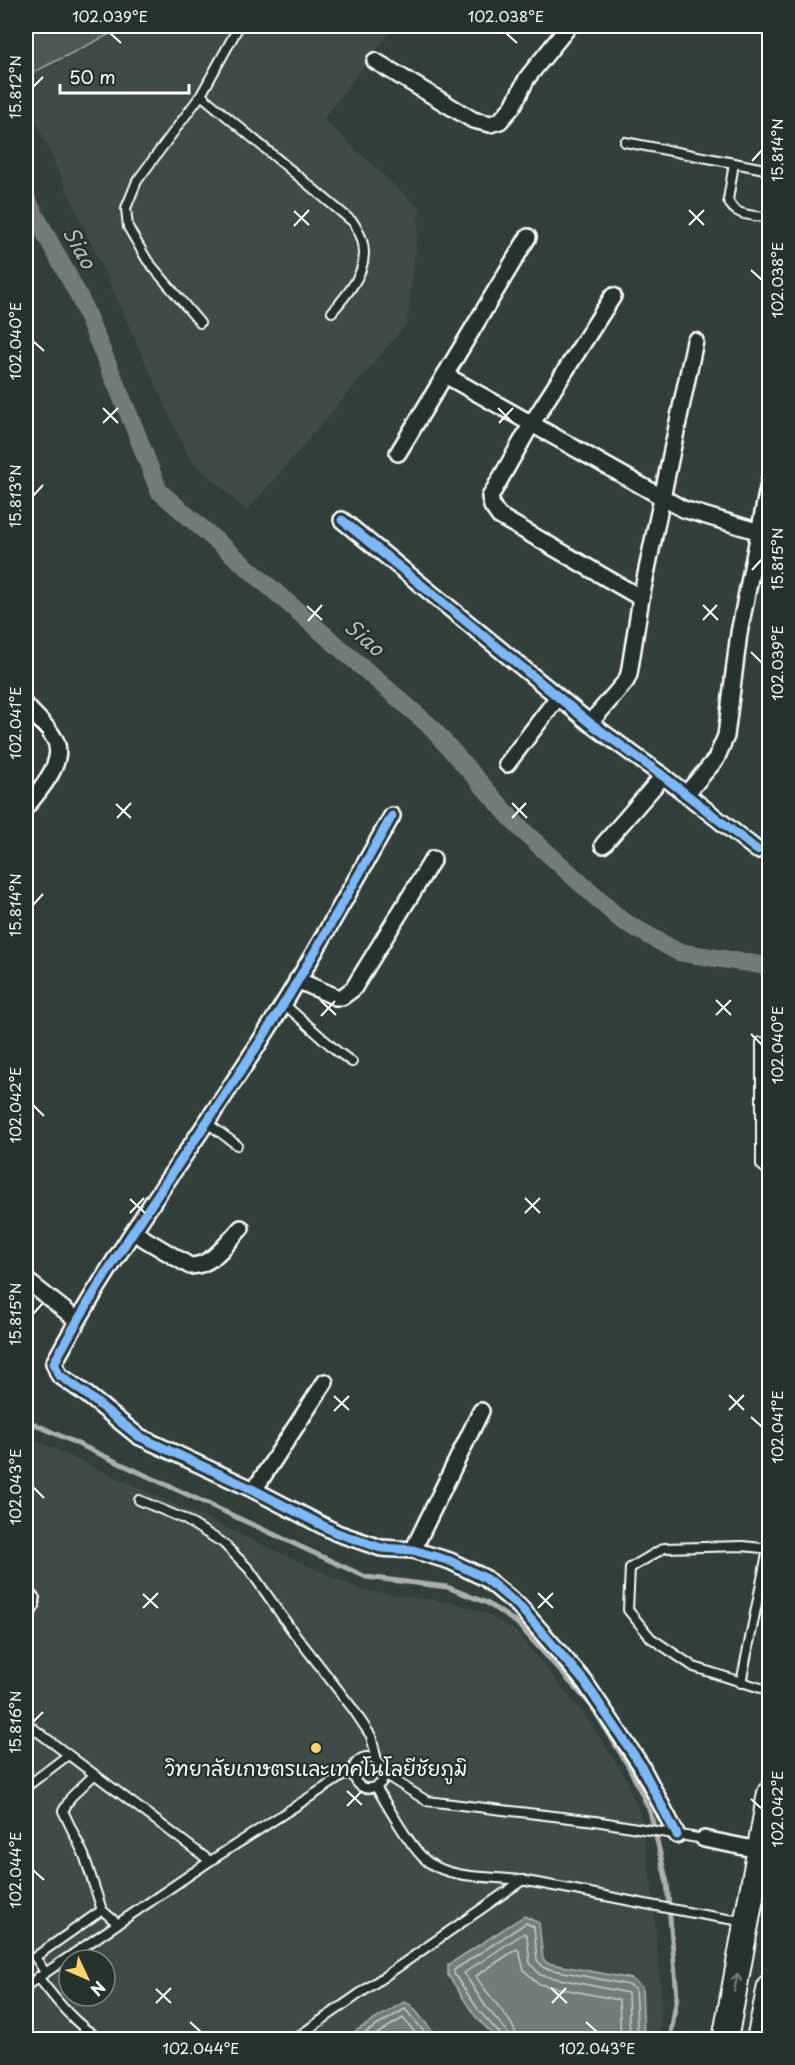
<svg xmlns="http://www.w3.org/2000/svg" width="795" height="2065" font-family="'Playpen Sans','Playpen Sans Thai',sans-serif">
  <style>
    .built { fill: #404c47; fill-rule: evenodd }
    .green { fill: #4d5853; stroke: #a6aca9; stroke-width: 1.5 }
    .water { fill: #737b78; stroke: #abb0ae; stroke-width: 1.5 }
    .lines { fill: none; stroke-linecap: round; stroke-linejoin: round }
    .shore { stroke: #c7cac9; stroke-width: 1.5 }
    .stream { stroke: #abb0ae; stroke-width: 5 }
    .canal { stroke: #737b78; stroke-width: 18 }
    .lane-casing { stroke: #fff; stroke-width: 12 }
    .street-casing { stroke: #fff; stroke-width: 20 }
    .primary-casing { stroke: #fff; stroke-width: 28 }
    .lane { stroke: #26332d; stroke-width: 8 }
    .street { stroke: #26332d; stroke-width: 15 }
    .primary { stroke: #26332d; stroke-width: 24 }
    .cycleway-casing { stroke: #26332d; stroke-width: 13 }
    .cycleway { stroke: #7ab7fb; stroke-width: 9 }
    .oneway { stroke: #727a76 }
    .ticks { fill: none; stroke: #fff; stroke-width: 2 }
    .poi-dot { fill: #ffd166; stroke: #26332d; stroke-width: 2 }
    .labels { text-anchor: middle; stroke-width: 4.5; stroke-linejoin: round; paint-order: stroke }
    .poi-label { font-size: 20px; fill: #fff; stroke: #26332d }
    .water-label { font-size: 21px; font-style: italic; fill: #b9bdbc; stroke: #26332d }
    .neatline { fill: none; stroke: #fff; stroke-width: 2 }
    .ticks-label { font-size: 15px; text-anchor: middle; fill: #fff }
  </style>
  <rect width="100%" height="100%" fill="#333f3a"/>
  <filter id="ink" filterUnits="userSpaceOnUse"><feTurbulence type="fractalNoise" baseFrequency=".0167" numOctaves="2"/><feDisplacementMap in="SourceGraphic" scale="12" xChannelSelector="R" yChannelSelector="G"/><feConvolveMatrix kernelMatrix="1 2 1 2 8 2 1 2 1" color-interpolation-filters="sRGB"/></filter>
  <g filter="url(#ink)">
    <!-- built -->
    <g class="built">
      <path d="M120 26H395L323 119 420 209 407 324 247 511 189 458 26 100V76L116 31Z"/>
      <path d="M26 1436 361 1590 454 1603 487 1614 515 1631 587 1718 625 1777 641 1817 652 1890 662 2004 659 2039 26 2040ZM69 1960H105V1996H69Z"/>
    </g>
    <!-- green -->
    <path class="green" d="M26 26H120L116 31 26 76Z"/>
    <!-- water -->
    <g class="water">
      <path d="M524 1916 539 1923 543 1959 547 1963 632 1979 642 1987 644 2039H497L475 2016 448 1975V1965Z"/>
      <path d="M404 2002 411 2005 439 2039H342Z"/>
    </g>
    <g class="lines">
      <!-- shore -->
      <g class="shore">
        <path d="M353 2040 405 2009 431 2040"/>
        <path d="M367 2040 403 2018 421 2040"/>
        <path d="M501 2040 500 2034 480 2012 454 1974V1970L526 1923 534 1927 537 1960 544 1968 629 1985 635 1989 638 2040"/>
        <path d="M508 2040 506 2030 486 2007 464 1973 524 1933 527 1936 530 1963 540 1975 628 1993 630 2040"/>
        <path d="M517 2040C517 2022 486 1995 476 1976L517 1949 519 1951 524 1970 538 1984 619 2000 621 2040"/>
      </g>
      <!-- stream -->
      <path class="stream" d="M26 1420 366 1577 447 1587 487 1603 517 1623 592 1706 629 1767 650 1811 667 1883 677 1996 670 2040"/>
      <!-- canal -->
      <path class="canal" d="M26 198 79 296 134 427 159 491 430 726 519 827 621 920 678 952 767 966 770 963"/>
      <!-- lane casing -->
      <g class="lane-casing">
        <g id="lane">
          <path d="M201 95 353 222C378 257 356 285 332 312"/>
          <path d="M625 142 770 170"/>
          <path d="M734 163 728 200C734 217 754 215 770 218"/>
          <path d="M200 323 147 260 128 227 126 208 137 181 201 95 239 26"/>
          <path d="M284 1004 338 1052 352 1062"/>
          <path d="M761 1042V1165L770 1172"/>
          <path d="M206 1122 237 1145"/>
          <path d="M139 1500 184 1519 223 1543 249 1569 291 1629 353 1709 371 1736 377 1760"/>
          <path d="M770 1549 743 1546 664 1548 630 1568 628 1610 651 1638 694 1667 770 1691"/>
          <path d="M26 1590 35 1598V1606L26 1621"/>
          <path d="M741 1683 768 1549"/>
          <path d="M26 1723 210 1861"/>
          <path d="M384 1774 427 1801 595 1821 704 1839"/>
          <path d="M94 1775 71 1797 63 1811 84 1855 102 1910 117 1923"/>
          <path d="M26 1787 68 1755"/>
          <path d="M376 1787C388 1806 411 1849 428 1862 455 1881 495 1875 526 1881 598 1893 670 1911 742 1921"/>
          <path d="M45 1972 35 1957 102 1910"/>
          <path d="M38 1977C57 2001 75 2025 102 2040"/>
          <path d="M26 1986 210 1861 352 1770C367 1736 401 1778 374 1787 360 1792 354 1781 352 1770"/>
          <path d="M293 2040 523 1880"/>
        </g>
      </g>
      <!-- street casing -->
      <g class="street-casing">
        <g id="street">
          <path d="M375 61 473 120 490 124 500 121 513 106 527 78 569 26"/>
          <path d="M613 296 532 423 490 497 492 506 499 516 641 598"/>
          <path d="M445 375 683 509 770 535"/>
          <path d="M398 453 528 237"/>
          <path d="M342 520 590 723 663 776 757 850"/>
          <path d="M26 706C35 716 47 726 54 738 68 760 39 791 26 807"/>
          <path d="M590 723 626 681 629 674 641 598 695 341"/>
          <path d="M507 764 558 697"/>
          <path d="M686 794 716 759 726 736 739 633 770 478"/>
          <path d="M392 816C356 879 321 943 283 1005 209 1126 121 1238 54 1363L59 1375 86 1394 138 1436 254 1490 337 1533 381 1548 413 1550 450 1561 485 1578 519 1606 584 1681 640 1764 677 1835"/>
          <path d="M603 845 663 776"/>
          <path d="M297 980 336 997H342L353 989 433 859"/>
          <path d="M133 1232 190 1266C212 1266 227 1243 241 1228"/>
          <path d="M26 1280 77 1320"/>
          <path d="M254 1490 325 1382"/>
          <path d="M413 1550 481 1411"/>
          <path d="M704 1839 759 1850"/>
        </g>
      </g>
      <!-- primary casing -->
      <g class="primary-casing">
        <g id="primary">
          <path d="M725 2040 770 1793"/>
          <path d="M759 2040 770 1986"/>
        </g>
      </g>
      <!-- lane -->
      <use href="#lane" class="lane"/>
      <!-- street -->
      <use href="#street" class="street"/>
      <!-- primary -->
      <use href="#primary" class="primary"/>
      <!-- cycleway casing -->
      <g class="cycleway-casing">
        <g id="cycleway">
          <path d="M342 520 590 723 663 776 757 850"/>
          <path d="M392 816C356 879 321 943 283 1005 209 1126 121 1238 54 1363L59 1375 86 1394 138 1436 254 1490 337 1533 381 1548 413 1550 450 1561 485 1578 519 1606 584 1681 640 1764 677 1835"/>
        </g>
      </g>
      <!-- cycleway -->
      <use href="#cycleway" class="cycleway"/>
    </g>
    <!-- one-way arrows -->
    <defs><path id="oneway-shaft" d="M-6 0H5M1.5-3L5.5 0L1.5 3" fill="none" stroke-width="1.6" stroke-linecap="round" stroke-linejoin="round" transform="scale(1.5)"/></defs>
    <use class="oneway" href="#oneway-shaft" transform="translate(736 1982) rotate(-79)"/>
  </g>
  <!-- ticks -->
  <path class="ticks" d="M110 33 121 43M506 33 517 43M33 87 43 77M752 161 762 150M689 210 704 225M294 211 309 225M689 225 704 210M294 226 309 210M751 270 762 280M33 341 44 351M103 408 118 423M498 408 513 423M103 423 118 408M499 423 513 408M33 496 43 485M752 570 762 559M703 605 718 620M307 606 322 620M703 620 717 605M308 621 322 605M751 652 762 663M33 723 44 733M512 803 527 818M116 804 131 818M117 818 131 803M512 818 526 803M33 905 43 894M716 1000 731 1015M321 1001 336 1015M716 1015 731 1000M321 1016 335 1001M751 1034 762 1045M33 1105 44 1116M525 1198 540 1213M130 1199 145 1213M130 1213 144 1198M525 1213 540 1198M33 1314 43 1303M729 1395 744 1410M334 1396 349 1410M729 1410 744 1395M334 1411 349 1396M751 1417 762 1427M33 1487 44 1498M538 1593 553 1608M143 1594 158 1608M143 1608 158 1593M538 1608 553 1593M33 1722 43 1712M347 1791 362 1805M751 1799 762 1809M347 1806 362 1791M33 1870 44 1880M551 1988 567 2003M156 1989 171 2003M156 2003 171 1988M552 2003 566 1988M190 2022 201 2032M586 2022 597 2032"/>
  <!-- markers -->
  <circle class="poi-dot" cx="316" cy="1748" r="6"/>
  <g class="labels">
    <!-- poi labels -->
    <g class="poi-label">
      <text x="316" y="1776">วิทยาลัยเกษตรและเทคโนโลยีชัยภูมิ</text>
    </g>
    <!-- water labels -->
    <g class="water-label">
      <text transform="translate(79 248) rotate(61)" y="7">Siao</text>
      <text transform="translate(364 638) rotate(41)" y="7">Siao</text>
    </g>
  </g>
  <!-- margin -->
  <rect width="795" height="2065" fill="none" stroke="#26332d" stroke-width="66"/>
  <!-- north arrow -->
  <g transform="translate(87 1978) rotate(134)"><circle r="28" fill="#26332d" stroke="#7d8581" stroke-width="1.5"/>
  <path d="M0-4.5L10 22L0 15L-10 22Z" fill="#ffd166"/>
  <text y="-9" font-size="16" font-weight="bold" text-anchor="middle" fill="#ffffff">N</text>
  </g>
  <!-- scale -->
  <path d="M60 84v9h129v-9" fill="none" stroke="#ffffff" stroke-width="3"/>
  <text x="69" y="84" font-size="18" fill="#ffffff" stroke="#26332d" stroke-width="4.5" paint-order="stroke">50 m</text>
  <rect x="33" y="33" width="729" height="1999" class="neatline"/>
  <g class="ticks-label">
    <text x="110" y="22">102.039°E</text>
    <text x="506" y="22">102.038°E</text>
    <text transform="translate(16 87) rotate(-90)" y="5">15.812°N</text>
    <text transform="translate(778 150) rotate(-90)" y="5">15.814°N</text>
    <text transform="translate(778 280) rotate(-90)" y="5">102.038°E</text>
    <text transform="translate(16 341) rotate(-90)" y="5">102.040°E</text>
    <text transform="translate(16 496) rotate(-90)" y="5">15.813°N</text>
    <text transform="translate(778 559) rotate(-90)" y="5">15.815°N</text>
    <text transform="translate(778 663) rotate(-90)" y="5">102.039°E</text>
    <text transform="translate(16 723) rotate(-90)" y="5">102.041°E</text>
    <text transform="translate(16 905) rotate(-90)" y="5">15.814°N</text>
    <text transform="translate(778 1045) rotate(-90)" y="5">102.040°E</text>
    <text transform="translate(16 1105) rotate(-90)" y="5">102.042°E</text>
    <text transform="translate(16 1314) rotate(-90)" y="5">15.815°N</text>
    <text transform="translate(778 1427) rotate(-90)" y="5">102.041°E</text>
    <text transform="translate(16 1487) rotate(-90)" y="5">102.043°E</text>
    <text transform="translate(16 1722) rotate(-90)" y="5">15.816°N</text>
    <text transform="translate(778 1809) rotate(-90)" y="5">102.042°E</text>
    <text transform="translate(16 1870) rotate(-90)" y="5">102.044°E</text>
    <text x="201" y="2054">102.044°E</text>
    <text x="597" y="2054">102.043°E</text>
  </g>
</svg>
